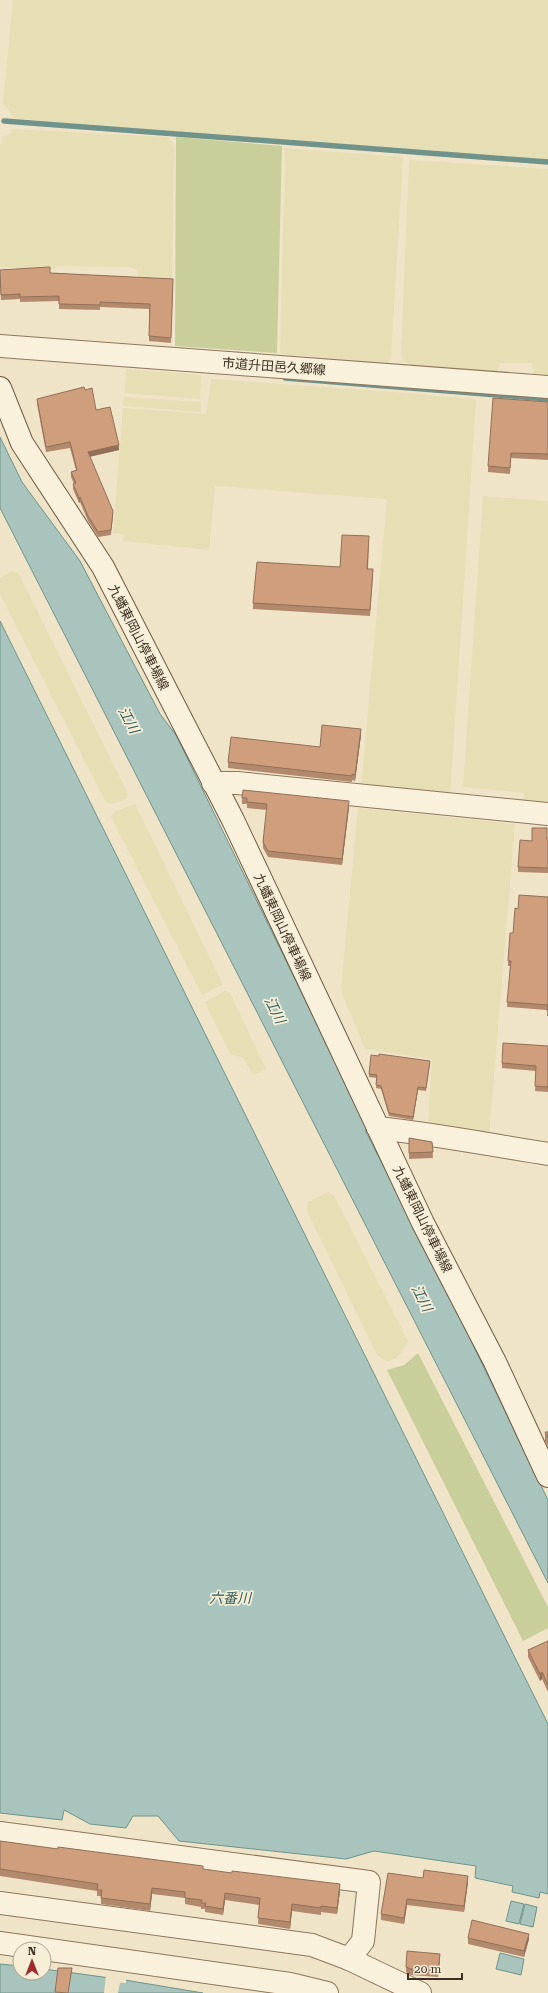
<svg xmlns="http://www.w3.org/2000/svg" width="548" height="1993" font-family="'Roboto Serif','Noto Sans JP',serif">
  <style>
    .farmland { fill: #e6deb5 }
    .green { fill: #c9cf9b }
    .water { fill: #a9c4bc; stroke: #6f938a }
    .pier { fill: #f0e4c8 }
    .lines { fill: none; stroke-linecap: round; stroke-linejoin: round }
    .stream { stroke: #6f938a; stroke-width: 5.5 }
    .minor-casing { stroke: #8d765c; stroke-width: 24 }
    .tertiary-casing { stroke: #8d765c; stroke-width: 24 }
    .secondary-casing { stroke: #6f573f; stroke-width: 24 }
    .minor { stroke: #faf1dc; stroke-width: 22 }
    .tertiary { stroke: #faf1dc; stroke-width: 22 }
    .secondary { stroke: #faf1dc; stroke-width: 22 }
    .wall { fill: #b2896c }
    .shaded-wall { fill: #916f58 }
    .building { fill: #cf9f7d; stroke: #916f58 }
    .labels { text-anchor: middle; stroke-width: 3.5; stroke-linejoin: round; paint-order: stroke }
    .street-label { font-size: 13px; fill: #3d2e20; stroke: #f7eed8 }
    .water-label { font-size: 14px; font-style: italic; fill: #2f5d5a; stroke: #f7eed8 }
  </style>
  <rect width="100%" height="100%" fill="#f0e4c8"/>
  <!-- farmland -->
  <g class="farmland">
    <path d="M13 0H548V160L124 129 14 118 3 103Z"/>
    <path d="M12 129 167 137 172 141 174 147 172 279 138 277 136 269 129 267 57 266 54 270 0 267V144H2L3 136 10 135Z"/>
    <path d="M285 148 403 157 391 357 388 363 283 354 280 352Z"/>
    <path d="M409 160 548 169V377L534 376 532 363H500L496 373 410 365 403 360 401 351Z"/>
    <path d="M126 369 201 375 200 399 125 393Z"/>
    <path d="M211 379 394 392 474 399 476 401 450 798 361 788 387 499 215 486 209 550 123 541 124 535 113 533 123 408 206 414Z"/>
    <path d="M124 397 201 402V412L123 406Z"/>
    <path d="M483 496 548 501V809L523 806 524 793 463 787Z"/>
    <path d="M10 572H18L128 794 126 799 113 804 106 803 0 594V578Z"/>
    <path d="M135 804 223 985 202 995 111 817 116 811Z"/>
    <path d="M358 808 515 824 489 1136 428 1127 432 1059 365 1049 343 996 341 988Z"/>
    <path d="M225 991 230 993 266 1069 254 1075 242 1057 231 1055 208 1009 205 1002Z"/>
    <path d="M328 1192 334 1196 408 1341 403 1350 395 1359 387 1361 377 1355 306 1209 308 1202Z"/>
  </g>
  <!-- green -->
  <g class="green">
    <path d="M176 137 282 146 277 353 175 346Z"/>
    <path d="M418 1353 548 1607V1628L523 1641 387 1370 404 1365Z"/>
  </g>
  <!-- water -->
  <g class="water">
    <path d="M0 437 22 482 80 561 160 714 176 735 368 1129 365 1130 448 1293 548 1500V1583L0 508Z"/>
    <path d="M0 621 548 1724V1894L540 1892 539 1898 512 1892 513 1886 475 1878 476 1866 374 1851 346 1859 179 1841 158 1816H133L126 1828 90 1824 64 1810 62 1820 0 1813Z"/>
    <path d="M511 1901 524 1904 519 1924 506 1921Z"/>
    <path d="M525 1904 537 1907 533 1927 520 1924Z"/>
    <path d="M500 1953 524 1959 521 1975 496 1969Z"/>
    <path d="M0 1964 20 1966V1973H44V1969L125 1980 203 1993H0Z"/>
  </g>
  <!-- pier -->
  <path class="pier" d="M106 1975 126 1978V1983H120L118 1993H104Z"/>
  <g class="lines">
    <!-- stream -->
    <g class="stream">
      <path d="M4 121 548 162"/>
      <path d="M285 378 548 399"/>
    </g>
    <!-- minor casing -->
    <g class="minor-casing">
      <g id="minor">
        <path d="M213 783H237L548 814"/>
        <path d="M378 1128C435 1134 491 1145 548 1154"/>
        <path d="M0 1833 369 1882 363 1941 349 1959"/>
        <path d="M0 1903 312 1945 349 1959 420 1993"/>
        <path d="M0 1943 290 1984 327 1993"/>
      </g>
    </g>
    <!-- tertiary casing -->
    <g class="tertiary-casing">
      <path id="tertiary" d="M0 346 548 387"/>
    </g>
    <!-- secondary casing -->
    <g class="secondary-casing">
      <path id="secondary" d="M0 388 22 443 103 567 233 820 423 1223 495 1362 548 1476"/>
    </g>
    <!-- minor -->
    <use href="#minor" class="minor"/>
    <!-- tertiary -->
    <use href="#tertiary" class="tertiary"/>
    <!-- secondary -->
    <use href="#secondary" class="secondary"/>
  </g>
  <!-- wall -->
  <g class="wall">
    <path d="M50 273 173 279 171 343 149 341V309L100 307V310L59 309V301L20 302V299L1 300 0 282Z"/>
    <path d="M85 390 119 450 89 457 113 516 111 535 98 537 88 521 80 502 79 503 73 489V484H74L71 477V472L76 470 70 448 46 452 37 404V399Z"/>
    <path d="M548 402V460L511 458 510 474 488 472V466Z"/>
    <path d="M369 542 368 569 373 575 370 616 253 609V603L340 567Z"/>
    <path d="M361 735 355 781 352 780V782L228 768V762L320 747Z"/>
    <path d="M242 798 349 807 342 865 268 857 263 848V842L267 810 247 808V804H242Z"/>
    <path d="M548 839V873L518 872V867L532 841Z"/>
    <path d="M548 897V1016H547V1010L507 1007 510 966H508V961L513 933Z"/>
    <path d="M548 1046V1092L535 1091 536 1071 502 1068V1063Z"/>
    <path d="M430 1064 426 1091 418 1090 413 1120 389 1116 381 1089 376 1088 377 1078 369 1077V1074Z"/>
    <path d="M409 1138 432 1142 433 1158 409 1159Z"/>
    <path d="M545 1432 548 1438V1446L545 1441Z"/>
    <path d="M548 1641V1692L542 1679 540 1681 528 1657V1650Z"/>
    <path d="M0 1841 203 1869 340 1891 337 1914 321 1912V1915L292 1911 290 1929 258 1924 259 1905 225 1900 223 1915 205 1912V1909H201V1907L185 1904V1898L152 1894 150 1911 101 1904V1896H97V1891L0 1876Z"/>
    <path d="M423 1878 468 1882 464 1912 407 1905 404 1924 381 1920V1914Z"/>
    <path d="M468 1938 529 1939 524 1957 468 1944Z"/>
    <path d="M440 1959 438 1977 411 1975 406 1972V1967Z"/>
  </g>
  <!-- shaded-wall -->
  <g class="shaded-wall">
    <path d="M119 445V450L88 457V452Z"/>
    <path d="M80 497V502L79 503V498Z"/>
    <path d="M361 729V735L355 781V775Z"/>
    <path d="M349 801V807L342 865V859Z"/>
    <path d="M418 1087V1090L413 1120V1117Z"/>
    <path d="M542 1672V1679L540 1681V1674Z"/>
    <path d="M468 1876V1882L464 1912V1906Z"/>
    <path d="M340 1884V1891L337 1914V1908Z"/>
    <path d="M152 1888V1894L150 1911V1904Z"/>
    <path d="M225 1893V1900L223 1915V1909Z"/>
    <path d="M407 1899V1905L404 1924V1918Z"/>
    <path d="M292 1904V1911L290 1929V1922Z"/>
    <path d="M529 1934V1939L524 1957V1951Z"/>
    <path d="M440 1954V1959L438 1977V1971Z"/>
  </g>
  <!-- building -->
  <g class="building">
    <path d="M50 267V273L173 279 171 338 149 336 150 304 100 302V305L59 304V296L20 297V294L1 295 0 270Z"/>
    <path d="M84 387 85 390 92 388 96 410 110 407 119 445 88 452 113 511 111 530 98 532 88 516 80 497 79 498 73 484 76 483 71 472 77 470 70 442 46 447 37 399Z"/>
    <path d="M493 398 548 402V454L511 453 510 468 488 466Z"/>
    <path d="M342 535 369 536 367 569H373L370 610 253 603 257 562 340 567Z"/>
    <path d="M322 725 361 729 355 775 352 774V776L228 762 231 737 320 747Z"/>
    <path d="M243 790 349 801 342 859 268 851 263 842 267 804 247 802V798H242Z"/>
    <path d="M532 828H547V839H548V868L518 867 520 840 532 841Z"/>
    <path d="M519 895 548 897V1011L547 1010 548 1005 507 1002 511 961H508L510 933H513L515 908 518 909Z"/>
    <path d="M503 1043 548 1046V1087L535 1086 536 1066 502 1063Z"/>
    <path d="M379 1054 430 1061 426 1088 418 1087 413 1117 389 1113 381 1086 376 1085 377 1075 369 1074 371 1055 379 1056Z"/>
    <path d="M409 1138 432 1142 433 1152 409 1153Z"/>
    <path d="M545 1432H548V1438Z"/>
    <path d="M548 1641V1685L542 1672 540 1674 528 1650Z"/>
    <path d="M0 1841 58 1849V1847L203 1866V1869L232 1873V1871L340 1884 337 1908 321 1906V1908L292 1904 290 1922 258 1918 260 1898 225 1893 223 1909 205 1906 206 1903H201L202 1900 185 1898V1892L152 1888 150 1904 101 1898 102 1890H97L98 1884 0 1869Z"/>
    <path d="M424 1870 468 1876 464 1906 407 1899 404 1918 381 1914 388 1873 423 1878Z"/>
    <path d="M472 1920 529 1934 524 1951 468 1938Z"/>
    <path d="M407 1951 440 1954 438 1971 411 1969 406 1967Z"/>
    <path d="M58 1968H72L68 1993 55 1992Z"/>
  </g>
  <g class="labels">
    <!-- street labels -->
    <g class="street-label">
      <text transform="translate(274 366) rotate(4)" y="5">市道升田邑久郷線</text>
      <text transform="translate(139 637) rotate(63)" y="5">九蟠東岡山停車場線</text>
      <text transform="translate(283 927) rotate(65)" y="5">九蟠東岡山停車場線</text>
      <text transform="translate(423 1219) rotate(64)" y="5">九蟠東岡山停車場線</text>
    </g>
    <!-- water labels -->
    <g class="water-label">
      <text transform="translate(129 720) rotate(62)" y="5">江川</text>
      <text transform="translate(275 1010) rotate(63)" y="5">江川</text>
      <text transform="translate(422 1298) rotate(63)" y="5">江川</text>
      <text x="230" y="1603">六番川</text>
    </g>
  </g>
  <!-- north arrow -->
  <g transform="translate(32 1961)"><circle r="19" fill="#f7eed8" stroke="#ada18e"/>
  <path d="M0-3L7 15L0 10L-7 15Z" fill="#9e2a2b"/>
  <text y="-6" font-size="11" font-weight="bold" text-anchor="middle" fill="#3d2e20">N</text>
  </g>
  <!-- scale -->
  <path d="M408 1973v6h54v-6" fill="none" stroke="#3d2e20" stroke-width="2"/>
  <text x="414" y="1973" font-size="12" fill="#3d2e20" stroke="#f7eed8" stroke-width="3" paint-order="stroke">20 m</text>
</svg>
